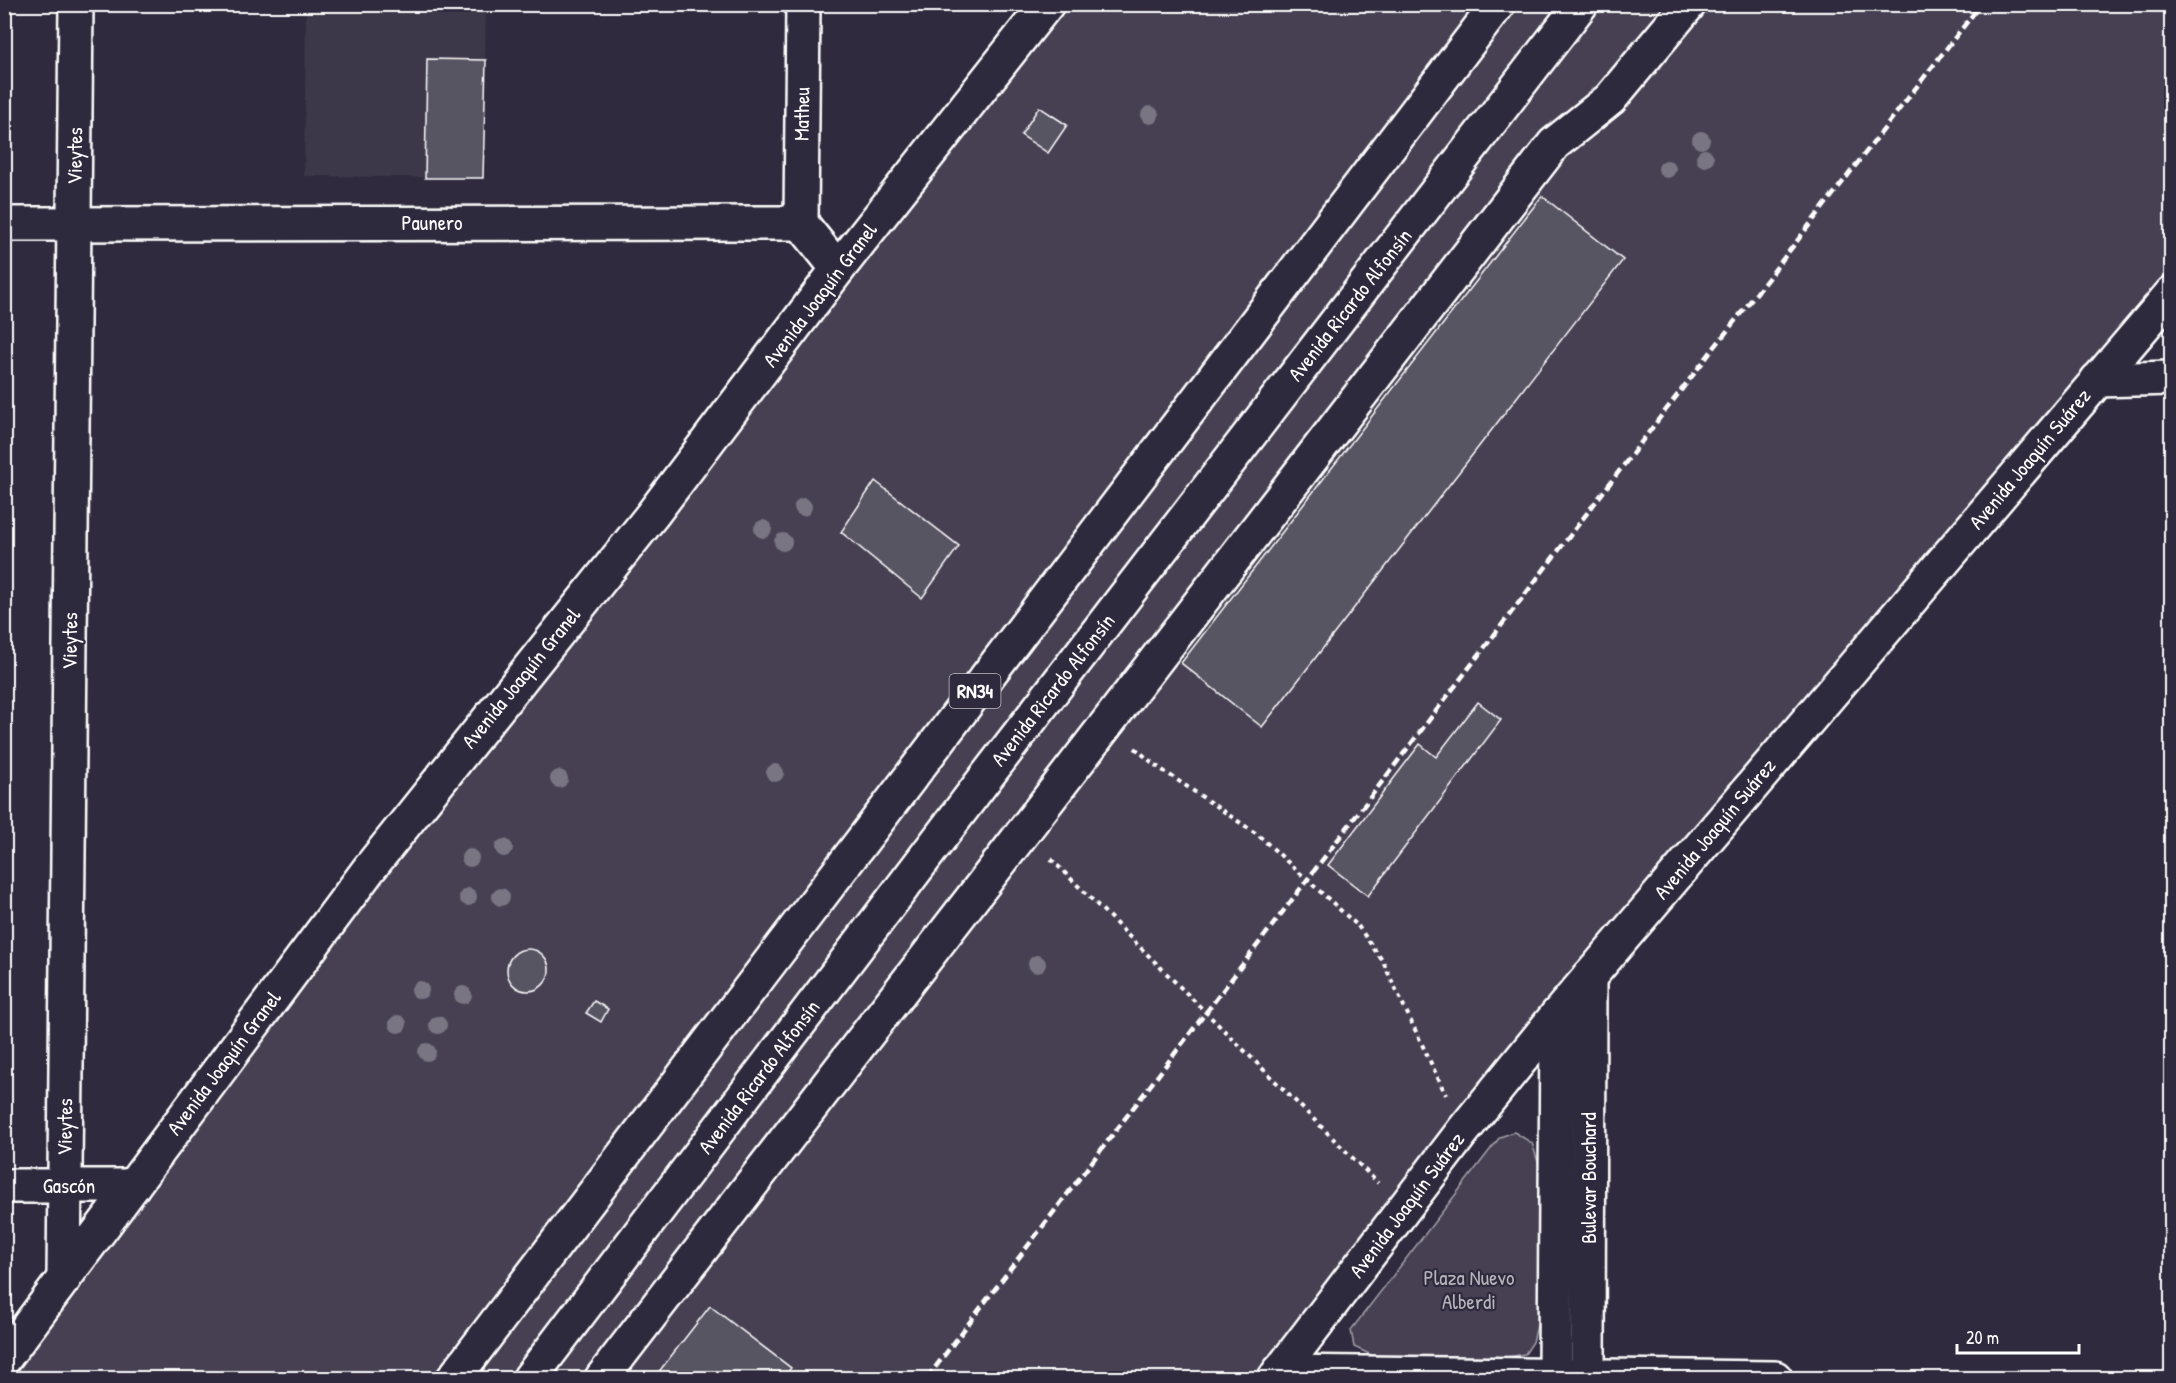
<svg xmlns="http://www.w3.org/2000/svg" width="2176" height="1383" font-family="'Patrick Hand',sans-serif">
  <style>
    .built { fill: #3c3749 }
    .green { fill: #464152; stroke: #a2a0a8; stroke-width: 1.5 }
    .building { fill: #595564; stroke: #fff; stroke-width: 1.5 }
    .lines { fill: none; stroke-linecap: round; stroke-linejoin: round }
    .minor-casing { stroke: #fff; stroke-width: 38 }
    .highway-casing { stroke: #fff; stroke-width: 38 }
    .path { stroke: #fff; stroke-width: 4; stroke-dasharray: 4.5 4.5; stroke-linecap: butt }
    .minor { stroke: #2f2a3d; stroke-width: 33 }
    .highway { stroke: #2f2a3d; stroke-width: 33 }
    .rail { stroke: #fff; stroke-width: 4.5; stroke-dasharray: 9 4.5; stroke-linecap: butt }
    .path-bridge { stroke: #fff; stroke-width: 4; stroke-dasharray: 4.5 4.5; stroke-linecap: butt }
    .tree { fill: #797582 }
    .labels { text-anchor: middle; stroke-width: 4.5; stroke-linejoin: round; paint-order: stroke }
    .shield { fill: #2f2a3d; stroke: #c1bfc5; stroke-width: 1.5 }
    .shield-label { font-size: 20px; font-weight: bold; fill: #fff }
    .street-label { font-size: 21px; fill: #fff; stroke: #2f2a3d }
    .park-label { font-size: 21px; fill: #b5b3ba; stroke: #2f2a3d }
  </style>
  <rect width="100%" height="100%" fill="#2f2a3d"/>
  <filter id="ink" filterUnits="userSpaceOnUse"><feTurbulence type="fractalNoise" baseFrequency=".0167" numOctaves="2"/><feDisplacementMap in="SourceGraphic" scale="12" xChannelSelector="R" yChannelSelector="G"/><feConvolveMatrix kernelMatrix="1 2 1 2 8 2 1 2 1" color-interpolation-filters="sRGB"/></filter>
  <g filter="url(#ink)">
    <!-- built -->
    <path class="built" d="M306 5H486L483 178 304 176Z"/>
    <!-- green -->
    <g class="green">
      <path d="M1047 5H2171V293L1275 1378H5V1359Z"/>
      <path d="M1514 1132 1532 1143 1539 1165 1538 1321 1533 1342 1525 1354 1501 1358 1376 1357 1354 1347 1351 1330 1500 1137Z"/>
    </g>
    <!-- building -->
    <g class="building">
      <path d="M427 59 486 60 483 178H425Z"/>
      <path d="M1039 107 1067 125 1048 153 1021 135Z"/>
      <path d="M1542 196 1623 260 1262 727 1181 663Z"/>
      <path d="M875 481 959 546 922 598 841 532Z"/>
      <path d="M1478 702 1501 720 1368 896 1328 865 1420 744 1436 757Z"/>
      <circle cx="528" cy="970" r="21"/>
      <path d="M594 1001 608 1009 601 1022 586 1013Z"/>
      <path d="M710 1306 791 1368 783 1378H654Z"/>
    </g>
    <g class="lines">
      <!-- minor casing -->
      <g class="minor-casing">
        <g id="minor">
          <path d="M801 223 803 4"/>
          <path d="M801 223 838 269"/>
          <path d="M4 224 801 223"/>
          <path d="M2097 380 2172 378"/>
          <path d="M4 1186H133"/>
          <path d="M64 1279 76 4"/>
          <path d="M4 1359 369 869 652 515 838 269 1047 4"/>
          <path d="M1279 1372 1775 1378"/>
          <path d="M602 1378 1554 144 1610 99 1689 4"/>
          <path d="M1275 1378 1463 1131 1557 1015 2172 293"/>
          <path d="M1555 1378 1557 1015"/>
          <path d="M1588 1378 1589 977"/>
        </g>
      </g>
      <!-- highway casing -->
      <g class="highway-casing">
        <g id="highway">
          <path d="M454 1378 1498 4"/>
          <path d="M530 1378 983 781 1581 4"/>
        </g>
      </g>
      <!-- path -->
      <g class="path">
        <path d="M1135 748 1155 765"/>
        <path d="M1051 859 1378 1183"/>
        <path d="M1358 926 1382 960 1446 1095"/>
      </g>
      <!-- minor -->
      <use href="#minor" class="minor"/>
      <!-- highway -->
      <use href="#highway" class="highway"/>
      <!-- rail -->
      <path class="rail" d="M927 1378 1665 411 1981 4"/>
      <!-- path-bridge -->
      <path class="path-bridge" d="M1155 765 1257 834 1358 926"/>
    </g>
    <!-- trees -->
    <g class="tree">
      <circle cx="1150" cy="115" r="9"/>
      <circle cx="1701" cy="140" r="9"/>
      <circle cx="1705" cy="158" r="9"/>
      <circle cx="1667" cy="169" r="9"/>
      <circle cx="803" cy="507" r="9"/>
      <circle cx="763" cy="529" r="9"/>
      <circle cx="783" cy="542" r="9"/>
      <circle cx="775" cy="773" r="9"/>
      <circle cx="559" cy="779" r="9"/>
      <circle cx="504" cy="848" r="9"/>
      <circle cx="470" cy="858" r="9"/>
      <circle cx="468" cy="897" r="9"/>
      <circle cx="501" cy="897" r="9"/>
      <circle cx="1037" cy="964" r="9"/>
      <circle cx="420" cy="990" r="9"/>
      <circle cx="463" cy="995" r="9"/>
      <circle cx="398" cy="1024" r="9"/>
      <circle cx="438" cy="1025" r="9"/>
      <circle cx="427" cy="1052" r="9"/>
    </g>
  </g>
  <g class="labels">
    <!-- shield labels -->
    <rect class="shield" x="949.5" y="674" width="51" height="34" rx="4.5"/>
    <g class="shield-label">
      <text x="975" y="698">RN34</text>
    </g>
    <!-- street labels -->
    <g class="street-label">
      <text transform="translate(802 114) rotate(-89)" y="7">Matheu</text>
      <text transform="translate(75 156) rotate(-89)" y="7">Vieytes</text>
      <text x="432" y="230">Paunero</text>
      <text transform="translate(820 295) rotate(-53)" y="7">Avenida Joaquín Granel</text>
      <text transform="translate(1350 305) rotate(-52)" y="7">Avenida Ricardo Alfonsín</text>
      <text transform="translate(2030 459) rotate(-50)" y="7">Avenida Joaquín Suárez</text>
      <text transform="translate(70 641) rotate(-89)" y="7">Vieytes</text>
      <text transform="translate(521 678) rotate(-51)" y="7">Avenida Joaquín Granel</text>
      <text transform="translate(1053 690) rotate(-52)" y="7">Avenida Ricardo Alfonsín</text>
      <text transform="translate(1715 829) rotate(-50)" y="7">Avenida Joaquín Suárez</text>
      <text transform="translate(224 1063) rotate(-53)" y="7">Avenida Joaquín Granel</text>
      <text transform="translate(759 1077) rotate(-53)" y="7">Avenida Ricardo Alfonsín</text>
      <text transform="translate(65 1127) rotate(-89)" y="7">Vieytes</text>
      <text transform="translate(1589 1178) rotate(-90)" y="7">Bulevar Bouchard</text>
      <text x="69" y="1193">Gascón</text>
      <text transform="translate(1407 1205) rotate(-53)" y="7">Avenida Joaquín Suárez</text>
    </g>
    <!-- park labels -->
    <g class="park-label">
      <text x="1469" y="1285">Plaza Nuevo<tspan x="1469" dy="24">Alberdi</tspan></text>
    </g>
  </g>
  <!-- margin -->
  <rect width="2176" height="1383" fill="none" stroke="#2f2a3d" stroke-width="24"/>
  <rect x="12" y="12" width="2152" height="1359" fill="none" stroke="#fff" stroke-width="2" filter="url(#ink)"/>
  <!-- scale -->
  <path d="M1957 1344v9h122v-9" fill="none" stroke="#ffffff" stroke-width="3"/>
  <text x="1966" y="1344" font-size="18" fill="#ffffff" stroke="#2f2a3d" stroke-width="4.5" paint-order="stroke">20 m</text>
</svg>
